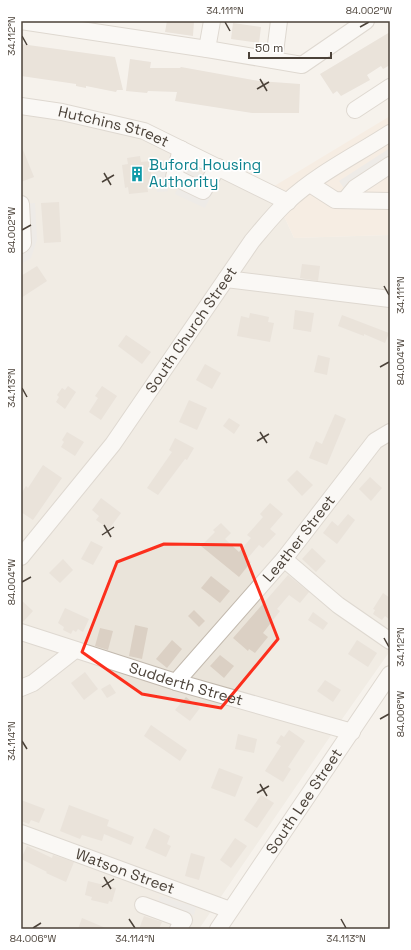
<svg xmlns="http://www.w3.org/2000/svg" width="411" height="950" font-family="'Space Grotesk',sans-serif">
  <style>
    .residential { fill: #eae4da }
    .commercial { fill: #f7e7d8 }
    .parking { fill: #e5e2e0 }
    .building { fill: #dbd0c4 }
    .lines { fill: none; stroke-linecap: round; stroke-linejoin: round }
    .minor-casing { stroke: #c2b9ae; stroke-width: 18 }
    .minor { stroke: #fff; stroke-width: 16 }
    .marked { fill: none; stroke: #fc2f1d; stroke-width: 3; stroke-linejoin: round }
    .ticks { fill: none; stroke: #4b4239; stroke-width: 1.5 }
    .labels { text-anchor: middle; stroke-width: 3.5; stroke-linejoin: round; paint-order: stroke }
    .street-label { font-size: 15px; fill: #4b4239; stroke: #fff }
    .culture-label { font-size: 15px; fill: #0d838f; stroke: #fff; text-anchor: start }
    .neatline { fill: none; stroke: #4b4239; stroke-width: 1.5 }
    .ticks-label { font-size: 10px; text-anchor: middle; fill: #4b4239 }
  </style>
  <rect width="100%" height="100%" fill="#f6f2ec"/>
  <!-- residential -->
  <path class="residential" d="M21 106 114 122 271 188 294 238 390 235V651L340 722 199 929H21Z"/>
  <!-- commercial -->
  <path class="commercial" d="M390 116V235L294 238 271 188Z"/>
  <!-- parking -->
  <g class="parking">
    <path d="M390 148V161L345 190 339 181Z"/>
    <path d="M166 164 168 191 157 192 154 165Z"/>
    <path d="M188 167 218 182 205 208 175 194Z"/>
    <path d="M35 203 37 240 31 258 21 264V204Z"/>
    <path d="M160 896 196 907 194 915 158 904Z"/>
  </g>
  <!-- building -->
  <g class="building">
    <path d="M167 21H194L193 36 165 32Z"/>
    <path d="M233 23 261 27 259 43 231 39Z"/>
    <path d="M390 32V65L383 69 381 66 367 75 370 80 341 96 337 91 333 94 320 74Z"/>
    <path d="M21 44 115 57 123 90H117L116 92 86 86V88L76 86V84L21 76Z"/>
    <path d="M130 59 151 62 150 68H180L181 67 259 81 300 84 299 113H252L175 101 177 92 148 91 147 93 126 91Z"/>
    <path d="M21 145 34 177 21 182Z"/>
    <path d="M140 156 141 162 150 161 152 184 147 185 148 192 129 194 128 187 125 188 122 165 128 164 127 158Z"/>
    <path d="M59 202 61 242 44 243 41 203Z"/>
    <path d="M302 264 320 266 318 281 300 278Z"/>
    <path d="M37 266 47 281 21 298V276Z"/>
    <path d="M295 310 314 313 311 332 293 329Z"/>
    <path d="M250 313 269 317 268 322 274 323 270 342 237 336 241 316 249 318Z"/>
    <path d="M342 315 389 333 385 343 364 334V336L338 326Z"/>
    <path d="M126 335 151 352 142 364 118 346Z"/>
    <path d="M318 355 330 358 327 375 314 372Z"/>
    <path d="M205 364 221 373 212 389 196 380Z"/>
    <path d="M68 386 76 392 65 409 56 402 59 397 57 395 62 388 65 390Z"/>
    <path d="M102 386 117 396 101 420 89 412 98 398 95 396Z"/>
    <path d="M189 400 207 408 197 430 179 422Z"/>
    <path d="M335 414 346 419 327 465 309 458 316 441 322 444Z"/>
    <path d="M229 418 240 425 234 434 223 426Z"/>
    <path d="M67 432 84 442 75 456 61 447 64 442 62 440Z"/>
    <path d="M175 438 194 448 187 460 185 459 158 495 147 488 172 452 169 450Z"/>
    <path d="M43 465 62 478 33 520 21 512V494L26 486 28 488Z"/>
    <path d="M297 470 313 485 302 496 287 480Z"/>
    <path d="M370 477 382 488 371 501 359 489Z"/>
    <path d="M101 498 121 513 109 529 96 520 99 516 92 510Z"/>
    <path d="M270 503 283 514 270 529 276 534 263 548 259 545 247 559 251 562 239 577 201 546 215 532 213 530 221 523 231 533 225 539 239 552 251 538 247 535 263 517 260 514Z"/>
    <path d="M348 514 355 520 337 544 323 533 332 521 338 526Z"/>
    <path d="M91 541 103 547 93 565 81 559Z"/>
    <path d="M312 548 326 561 316 572 302 559Z"/>
    <path d="M63 559 73 570 60 583 49 573Z"/>
    <path d="M288 575 309 592 300 603 289 595 277 609 280 611 263 633 268 637 255 653 249 649 248 651 233 638Z"/>
    <path d="M211 576 230 591 220 603 201 588Z"/>
    <path d="M383 593 390 598V620L385 616 382 620 373 614 375 610 373 609Z"/>
    <path d="M21 600 33 611 22 623H21Z"/>
    <path d="M65 608 89 619 83 632 78 629 76 632 73 630 71 634 63 630 64 627 58 623Z"/>
    <path d="M194 610 205 621 199 627 188 616Z"/>
    <path d="M313 612 328 623 323 630 308 620Z"/>
    <path d="M135 625 148 628 142 659 129 656Z"/>
    <path d="M100 628 113 631 108 650 95 646Z"/>
    <path d="M172 640 182 649 167 668 156 659Z"/>
    <path d="M357 640 377 653 368 667 348 654Z"/>
    <path d="M220 655 234 666 224 678 210 666Z"/>
    <path d="M85 672 98 689 84 700 71 683Z"/>
    <path d="M325 680 341 690 333 702 317 691Z"/>
    <path d="M110 684 116 693 107 698 101 689Z"/>
    <path d="M186 697 200 708 190 721 175 710Z"/>
    <path d="M151 725 187 750 180 761 144 736Z"/>
    <path d="M289 730 305 741 288 767 291 769 283 782 265 771 281 746 276 743 281 735 284 737Z"/>
    <path d="M238 734 257 739 254 753 235 749Z"/>
    <path d="M219 768 243 777 235 797 211 788Z"/>
    <path d="M261 795 274 803 257 828 244 820Z"/>
    <path d="M21 800 45 809 39 823 31 820 29 824 21 821Z"/>
    <path d="M69 805 109 820 107 826 134 837 131 845 104 834 102 841 82 835 80 839 60 831Z"/>
    <path d="M154 828 170 836 167 844 171 846 166 857 145 848Z"/>
    <path d="M235 838 247 846 231 868 220 860Z"/>
    <path d="M27 846 52 858 53 855 74 862 66 882 46 873 47 872 21 859Z"/>
    <path d="M191 853 205 857 199 880 185 876Z"/>
    <path d="M88 881 116 888 112 902 109 901 108 904 91 900 92 897 85 895Z"/>
    <path d="M144 916 162 922 159 929H139Z"/>
    <path d="M82 918 108 929H78Z"/>
  </g>
  <g class="lines">
    <!-- minor casing -->
    <g class="minor-casing">
      <g id="minor">
        <path d="M21 21 207 49 302 65 366 21"/>
        <path d="M207 49 212 21"/>
        <path d="M274 60 279 21"/>
        <path id="s1" d="M21 106 62 112 144 131 288 202"/>
        <path d="M355 110 390 87"/>
        <path d="M181 149 174 177 203 191 218 167"/>
        <path d="M310 184 335 200 390 201"/>
        <path d="M345 200 355 188 390 165"/>
        <path d="M21 245 23 243 21 204"/>
        <path d="M226 279 390 299"/>
        <path id="s2" d="M21 557 113 444 252 241C263 228 274 214 287 202 317 174 356 155 390 133"/>
        <path d="M284 559 338 605 390 641"/>
        <path id="s3" d="M21 632 176 682 352 732"/>
        <path id="s4" d="M176 682 284 559 375 441 390 432"/>
        <path d="M21 688 33 683 75 650"/>
        <path id="s5" d="M21 833 230 910"/>
        <path d="M143 905 184 920 178 929"/>
        <path id="s6" d="M218 929 390 674"/>
      </g>
    </g>
    <!-- minor -->
    <use href="#minor" class="minor"/>
  </g>
  <!-- marked area -->
  <path d="M0 0H411V950H0ZM164 544 241 545 278 639 221 708 142 694 82 652 117 562Z" fill="#f6f2ec" fill-opacity=".55" fill-rule="evenodd"/>
  <path class="marked" d="M164 544 241 545 278 639 221 708 142 694 82 652 117 562Z"/>
  <!-- ticks -->
  <path class="ticks" d="M225 22 230 31M360 27 369 22M22 36 27 45M260 79 267 91M257 89 269 82M104 173 111 185M102 182 114 175M22 230 31 225M384 286 389 295M380 367 389 362M22 388 27 397M260 432 267 443M257 441 269 434M104 525 111 537M102 535 114 527M22 582 31 577M384 638 389 647M380 719 389 714M22 741 27 749M260 784 267 796M257 793 269 786M104 877 111 889M102 887 114 879M129 919 135 928M341 919 346 928M33 928 41 923"/>
  <!-- icons -->
  <defs>
    <g id="building-bare" transform="scale(1.2)"><path d="M-4-6H4V6H1V3H-1V6H-4ZM-2.5-4.3h1.7v1.8h-1.7ZM.8-4.3h1.7v1.8H.8ZM-2.5-1h1.7V.8h-1.7ZM.8-1h1.7V.8H.8Z" fill="#0f9aa8" stroke="#fff" stroke-width="2.5" paint-order="stroke"/></g>
  </defs>
  <g fill-rule="evenodd">
    <use href="#building-bare" x="137" y="174"/>
  </g>
  <g class="labels">
    <!-- street labels -->
    <g class="street-label">
      <text dy="5" stroke="none"><textPath href="#s1" startOffset="95">Hutchins Street</textPath></text>
      <text dy="5" stroke="none"><textPath href="#s2" startOffset="284">South Church Street</textPath></text>
      <text dy="5" stroke="none"><textPath href="#s4" startOffset="189">Leather Street</textPath></text>
      <text dy="5" stroke="none"><textPath href="#s3" startOffset="173">Sudderth Street</textPath></text>
      <text dy="5" stroke="none"><textPath href="#s6" startOffset="154">South Lee Street</textPath></text>
      <text dy="5" stroke="none"><textPath href="#s5" startOffset="111">Watson Street</textPath></text>
    </g>
    <!-- culture labels -->
    <g class="culture-label">
      <text x="149" y="170">Buford Housing<tspan x="149" dy="17">Authority</tspan></text>
    </g>
  </g>
  <!-- border -->
  <rect width="411" height="950" fill="none" stroke="#ffffff" stroke-width="44"/>
  <!-- scale -->
  <path d="M249 52v6h82v-6" fill="none" stroke="#4b4239" stroke-width="2"/>
  <text x="255" y="52" font-size="12" fill="#4b4239" stroke="#ffffff" stroke-width="3" paint-order="stroke">50 m</text>
  <rect x="22" y="22" width="367" height="906" class="neatline"/>
  <g class="ticks-label">
    <text x="225" y="14">34.111°N</text>
    <text x="369" y="14">84.002°W</text>
    <text transform="translate(11 36) rotate(-90)" y="4">34.112°N</text>
    <text transform="translate(11 230) rotate(-90)" y="4">84.002°W</text>
    <text transform="translate(400 295) rotate(-90)" y="4">34.111°N</text>
    <text transform="translate(400 362) rotate(-90)" y="4">84.004°W</text>
    <text transform="translate(11 388) rotate(-90)" y="4">34.113°N</text>
    <text transform="translate(11 582) rotate(-90)" y="4">84.004°W</text>
    <text transform="translate(400 647) rotate(-90)" y="4">34.112°N</text>
    <text transform="translate(400 714) rotate(-90)" y="4">84.006°W</text>
    <text transform="translate(11 741) rotate(-90)" y="4">34.114°N</text>
    <text x="33" y="942">84.006°W</text>
    <text x="135" y="942">34.114°N</text>
    <text x="346" y="942">34.113°N</text>
  </g>
</svg>
